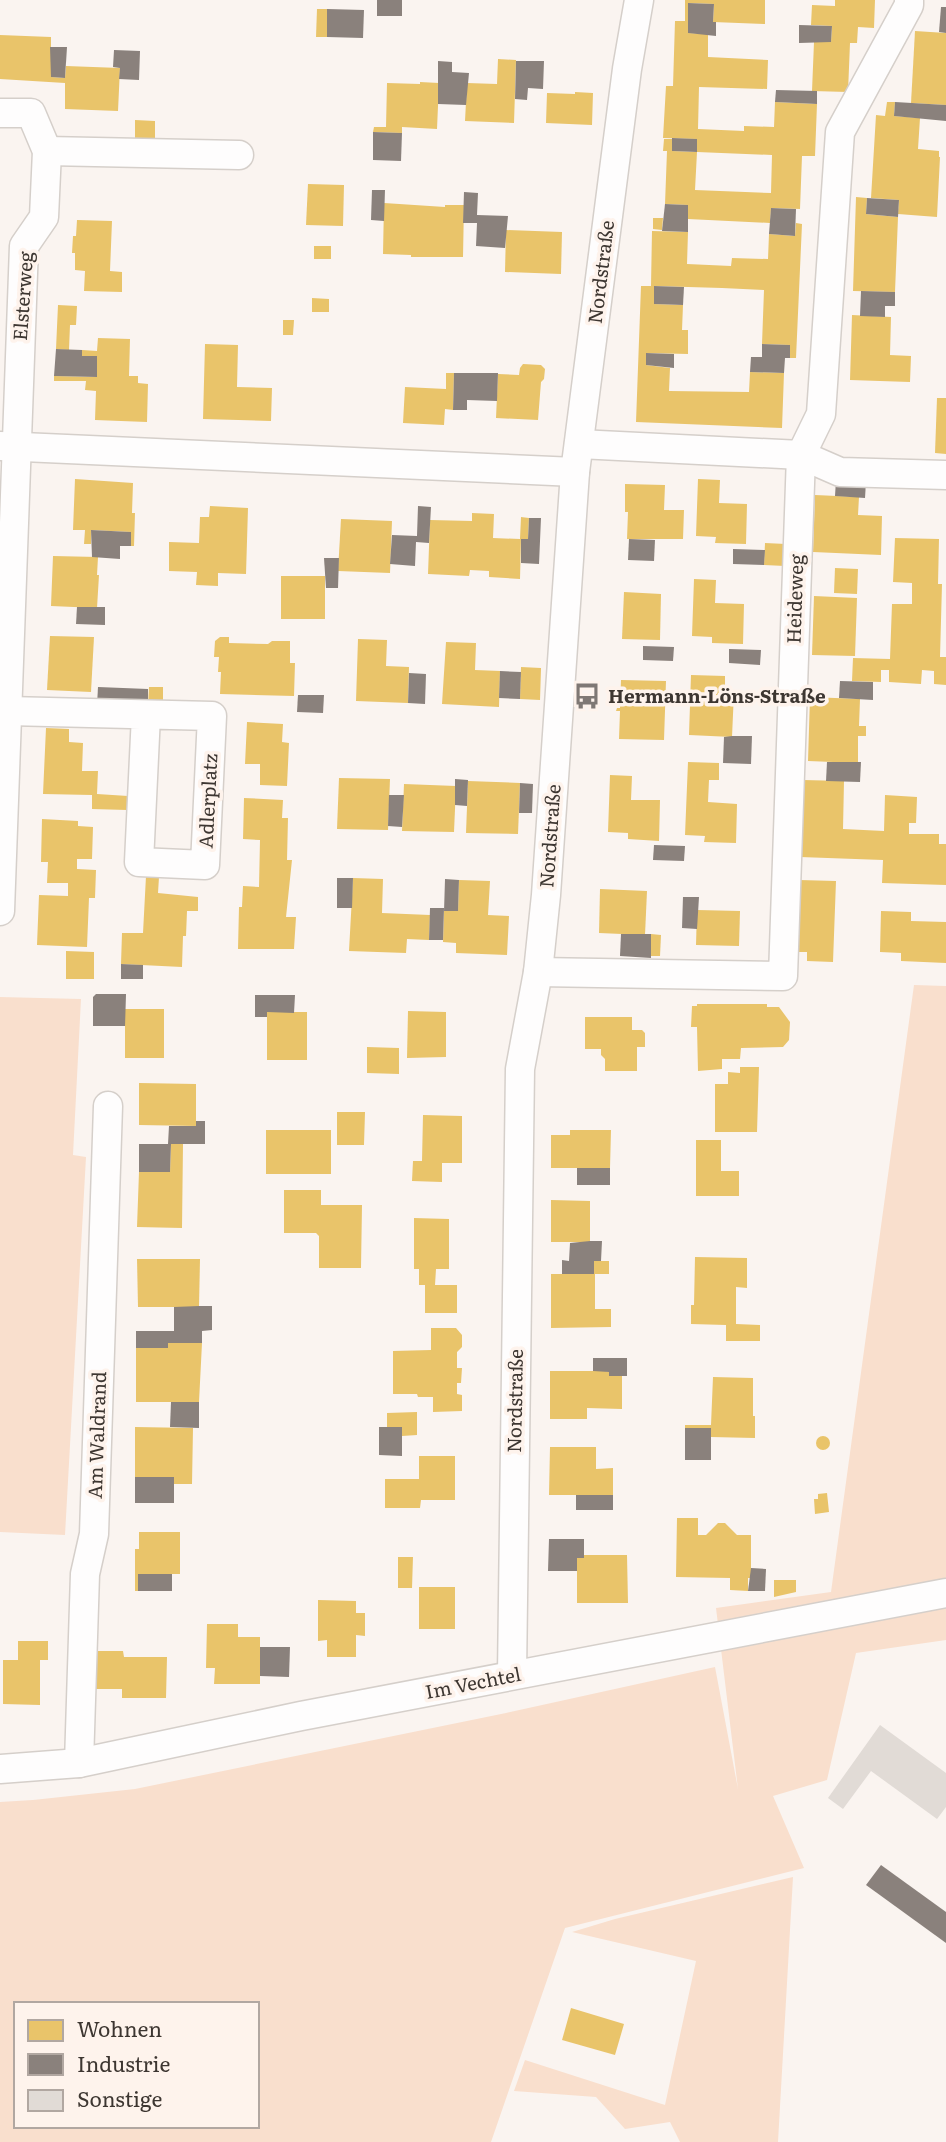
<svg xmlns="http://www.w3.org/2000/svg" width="946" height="2142" font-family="Literata,serif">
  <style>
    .green { fill: #f9dfcd; fill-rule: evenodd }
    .homes { fill: #e9c46a; fill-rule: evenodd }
    .industry { fill: #8a817c }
    .building { fill: #e1dbd6 }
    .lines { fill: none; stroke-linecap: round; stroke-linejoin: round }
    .minor-casing { stroke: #d5cfca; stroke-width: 31 }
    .minor { stroke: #fefdfd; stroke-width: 28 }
    .labels { text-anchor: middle; stroke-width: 7; stroke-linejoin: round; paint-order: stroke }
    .street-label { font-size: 19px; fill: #3d3631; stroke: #fef3ec }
    .poi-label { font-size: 19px; font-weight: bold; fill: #3d3631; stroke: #fef3ec; text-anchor: start }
  </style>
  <rect width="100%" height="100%" fill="#faf4f0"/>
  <!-- green -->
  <g class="green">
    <path d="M914 985 946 986V1640L856 1653 827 1780 773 1796 804 1868 565 1928 491 2142H0V1802L33 1800 135 1789 506 1713 715 1667 738 1789 716 1608 831 1592ZM16 2004H257V2126H16Z"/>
    <path d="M0 997 81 999 73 1155 86 1157 65 1535 0 1532Z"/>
    <path d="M793 1877 778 2142H680L670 2122 625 2129 596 2097 514 2091 525 2060 665 2105 696 1961 572 1932 615 1919Z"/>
  </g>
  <!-- homes -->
  <g class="homes">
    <path d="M685 0H765V24L713 22 714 4 688 3V33L708 34V57L768 60 767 89 699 87 698 129 744 131V126L774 127 775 102 817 104 815 156H802L800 209 771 208 770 223 688 219V205L665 204 667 151H663L664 139H672V151L697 152V139L663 138 666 86H673L675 21H685ZM697 152 772 155 771 193 695 190Z"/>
    <path d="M835 0H875L874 28 858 27 857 43H850L848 92 812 91 814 42H831L832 26 811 25 812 5 835 6Z"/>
    <path d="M317 9H327V37H316Z"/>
    <path d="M915 31 946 33V105L911 103Z"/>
    <path d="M0 35 51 37V77L65 78 66 66 120 68 118 111 65 109V83L0 79Z"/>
    <path d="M498 59 516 60 514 123 465 121 467 83 497 84Z"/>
    <path d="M420 82 439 83 437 129 402 127V133L373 132 374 127H386L387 83 420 84Z"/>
    <path d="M575 92 593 93 592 125 546 123 547 93 575 94Z"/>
    <path d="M887 102H895L894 116 920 118 918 149 939 151V157H940L937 217 898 214 899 200 871 198 876 115 885 116Z"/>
    <path d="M135 120 155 121V141L135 140Z"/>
    <path d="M308 184 344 185 343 226 306 225Z"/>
    <path d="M856 197 867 198 866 214 898 217 895 292 853 291Z"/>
    <path d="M384 203 445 207V205H464L463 257H411V255L383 254Z"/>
    <path d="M653 218H663L662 230 653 229Z"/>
    <path d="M77 220 112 221 110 271 122 272V292L84 291 85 271 75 270V253H72L73 236H76Z"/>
    <path d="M796 223 802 224 796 358H790V345L762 344 764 290 722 288 654 286V304L683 305 682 330H688V354L646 353V365L670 368 669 391 749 392 750 372 784 373 782 428 636 422 641 286H651L652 231 688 232 687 264 731 266 732 258 768 259 769 234 795 236Z"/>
    <path d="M506 230 562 232 561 274 505 272Z"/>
    <rect x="314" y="246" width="17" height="13"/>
    <path d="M312 298 329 299V312H312Z"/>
    <path d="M58 305 77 306 76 325H70L69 350 56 349Z"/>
    <path d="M852 315 891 317 890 355 911 356 910 382 850 380Z"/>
    <path d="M283 320H294L293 335H283Z"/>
    <path d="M98 338 130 339 129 376H138V383L148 384 147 422 95 420 96 391 85 390 86 381H54V376L97 377V356H82V350L97 351Z"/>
    <path d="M205 344 238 345 237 387 272 388 271 421 203 419Z"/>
    <path d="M523 364 541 365 545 369 544 379 541 382 538 420 496 418 498 374 519 375 520 368Z"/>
    <path d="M446 373H454L453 410 445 409 444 425 403 423 405 387 446 389Z"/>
    <path d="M937 398H946V454L935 453Z"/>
    <path d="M75 479 133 483 132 513H135L134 546H131V532L91 530V544H84L85 530H73Z"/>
    <path d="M698 479 720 480 719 503 747 504 746 544 715 543 716 537 696 536Z"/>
    <path d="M625 484 665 485 664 510H684L683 539H627L628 512H625Z"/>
    <path d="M815 495 859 497 858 515 882 516 881 555 813 552Z"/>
    <path d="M210 506 248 508 246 574 218 573V586L196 585 197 572 169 571V542L199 543 200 517H209Z"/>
    <path d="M472 513 494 514 493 538 520 539 521 517 529 518 528 539H521L520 579 489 577V571L470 570 469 576 428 574 430 520 472 521Z"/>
    <path d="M341 519 392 521 390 573 338 571Z"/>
    <path d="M895 538 939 539 938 584H942L940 657H946V685L934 684V671L922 670 921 684 889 682V670H881V682L852 681 853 658 890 659 892 604H912V583L893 582Z"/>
    <path d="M765 543 786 544 785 566 764 565Z"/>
    <path d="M53 556 98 557 97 575H99L97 608 51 606Z"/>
    <path d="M835 568 858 569 857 594 834 593Z"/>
    <rect x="281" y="576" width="44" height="43"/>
    <path d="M694 579 716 580 715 603 744 604 743 644 712 643V637L692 636Z"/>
    <path d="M624 592 661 594 660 640 622 639Z"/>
    <path d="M814 596 857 598 855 656 812 655Z"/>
    <path d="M50 636 94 637 91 692 47 690Z"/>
    <path d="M220 637H229V643L268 644 272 641H290V663H295L294 696 220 694 221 672H218L219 657H214L215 641Z"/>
    <path d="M358 639 387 640 386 666 409 667 408 703 356 701Z"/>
    <path d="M446 642 476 643 475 670 500 671 499 707 442 704Z"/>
    <path d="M521 667 541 668 540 700 520 699Z"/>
    <path d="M691 675 725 676V692H734L732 737 689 735Z"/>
    <path d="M621 680 666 681 664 740 619 739 620 711H616L617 708H620Z"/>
    <path d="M149 687H163V707L148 706Z"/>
    <path d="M810 697 860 699 859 726H866V736H858V763L808 761Z"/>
    <path d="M247 722 283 724 282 742 289 743 287 786 260 785V764H245Z"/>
    <path d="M46 728 69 729V742L83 743 82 771H98L97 794 128 796 127 810 92 809V795L43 794Z"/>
    <path d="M688 762 719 763V780H709L708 802 737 804 736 843 704 842 705 836 685 835Z"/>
    <path d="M610 775 632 776 631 800H660L659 841 628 839V833L608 832Z"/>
    <path d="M339 778 390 779 388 830 337 829Z"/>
    <path d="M803 780 844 781 843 829 884 831 885 795 917 797 916 823H909V834H939V844H946V885L882 883 883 860 800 857Z"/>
    <path d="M468 781 520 783 518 834 466 833Z"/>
    <path d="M404 784 456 786 454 832 402 831Z"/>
    <path d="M244 798 283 800 282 818H288L287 860H292L286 917H296L294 949H238L239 907H242L243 886 259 887 260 840 243 839Z"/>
    <path d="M42 819 78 821V826L93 827 92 859H77V869L96 870 95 898H89L87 947 37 945 39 895 68 896V883H47L48 862H41Z"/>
    <path d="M146 876 159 877 158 893 198 897V911H187L186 936H183L182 967 121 964 122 933H143Z"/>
    <path d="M353 878 383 879 382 913 430 915 429 940 407 939 406 953 349 951Z"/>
    <path d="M459 880 490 881 488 915 509 916 507 955 456 953V943L443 942 444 911H458Z"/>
    <path d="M799 880 836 881 833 962 807 961V952H797Z"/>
    <path d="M600 889 647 891 645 935 599 933Z"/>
    <path d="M697 910 740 911 739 946 696 945Z"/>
    <path d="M881 911 911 912V921L946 922V963L901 961V953L880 952Z"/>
    <path d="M651 934 661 935 660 956H651Z"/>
    <path d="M66 951 94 952V979H66Z"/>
    <path d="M697 1004H767V1007H779L790 1022 789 1040 783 1047 741 1048 740 1059H722V1069L698 1071 697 1027H691L692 1006H697Z"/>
    <rect x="125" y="1009" width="39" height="49"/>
    <path d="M408 1011 446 1012V1057L407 1058Z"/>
    <rect x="267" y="1012" width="40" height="48"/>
    <path d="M585 1017H632V1030H642L645 1033V1047H637V1071H605V1059L601 1055V1049H585Z"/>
    <path d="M367 1047 399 1048V1074L367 1073Z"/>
    <path d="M740 1067H759L757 1132H715V1084H728V1072L740 1073Z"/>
    <path d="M139 1083 196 1084V1126L139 1125Z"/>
    <path d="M337 1112H365L364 1145H337Z"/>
    <path d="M423 1115 462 1116V1163H442V1182L412 1181 413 1161H422Z"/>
    <rect x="266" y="1130" width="65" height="44"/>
    <path d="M570 1130H611L610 1168H551V1135H570Z"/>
    <path d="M696 1140H721V1171H739V1196H696Z"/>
    <path d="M171 1144H183L182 1228 137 1227 139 1172H170Z"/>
    <path d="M284 1190H321V1205H362L361 1268H319V1236L316 1233H284Z"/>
    <path d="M551 1200 590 1201V1242H551Z"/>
    <path d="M414 1218 449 1219V1269H436L435 1285H457V1313H425V1285H419V1269H414Z"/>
    <path d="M695 1257 747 1258V1288L736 1287V1324L760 1325V1341H726V1325L691 1324V1305H694Z"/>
    <path d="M137 1259H200L199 1307H138Z"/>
    <rect x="594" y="1261" width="15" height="13"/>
    <path d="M551 1274H595V1309H611V1327L551 1328Z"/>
    <path d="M431 1328H456L462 1335V1347L457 1352V1368H462L461 1383H457V1394L462 1395V1411L433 1412V1397H418L417 1394H393V1351L431 1350Z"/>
    <path d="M168 1343H202L199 1402H136V1348H168Z"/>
    <path d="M550 1371H605L609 1372V1376H622V1409L587 1408V1419H550Z"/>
    <path d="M713 1377 753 1378V1416H755V1438L711 1437V1428H685V1425H711Z"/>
    <path d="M417 1412V1435L402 1436V1427H387V1413Z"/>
    <path d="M135 1427 193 1428 192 1484H174V1477H135Z"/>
    <circle cx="823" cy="1443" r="7"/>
    <path d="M550 1447H596V1469L613 1468V1495H549Z"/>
    <path d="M419 1456H455V1500H421L420 1508H385V1479H419Z"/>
    <path d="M827 1493 829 1512 815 1514 814 1499H818V1494Z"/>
    <path d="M677 1518H698V1535H706L718 1523H725L737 1535H751V1578H748V1591L730 1590V1578L676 1577Z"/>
    <path d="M139 1532H180V1574H138V1591H135V1549H139Z"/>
    <path d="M584 1555H627L628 1603H577V1558H584Z"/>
    <path d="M398 1557H413L412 1588H398Z"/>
    <path d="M774 1580H796V1592L774 1597Z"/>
    <rect x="419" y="1587" width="36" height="42"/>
    <path d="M318 1600 356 1601V1613H365V1636L356 1635V1657H327V1640L318 1641Z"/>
    <path d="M207 1624H238V1637H260V1684H214L215 1668H206Z"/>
    <path d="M18 1641H48V1660H40V1705L3 1704V1660H18Z"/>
    <path d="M96 1651H123L124 1657H167L166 1698H122V1689H95Z"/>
    <path d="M571 2008 624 2024 615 2055 562 2040Z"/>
  </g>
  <!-- industry -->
  <g class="industry">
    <rect x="377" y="0" width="25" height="16"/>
    <path d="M688 3 714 4 713 22H716V36L688 33Z"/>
    <path d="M941 7H946V33L939 32Z"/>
    <path d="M327 9 364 10 363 38 327 37Z"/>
    <path d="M799 25 832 26 831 42 799 43Z"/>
    <path d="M50 47H67L65 78 51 77Z"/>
    <path d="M114 50 140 51 139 80 119 79 120 68 113 67Z"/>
    <path d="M438 61 452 62V72L469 73 466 105 438 104Z"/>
    <path d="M516 61H544L543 89 528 88 527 100 515 99Z"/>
    <path d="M776 90 817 91V104L775 102Z"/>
    <path d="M895 102 946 105V121L894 116Z"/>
    <path d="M373 132 402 133 401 161 373 160Z"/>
    <path d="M672 138 697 139V152L672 151Z"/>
    <path d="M372 190H385L384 221 371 220Z"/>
    <path d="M464 192 478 193 477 215 508 216 505 248 476 246 477 223H463Z"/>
    <path d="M867 198 899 200 898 217 866 214Z"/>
    <path d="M665 204 688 205V232L662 231Z"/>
    <path d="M771 208 796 209 795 236 769 234Z"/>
    <path d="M654 286 684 287 683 305 654 304Z"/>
    <path d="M861 291 895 292V306H885V317L860 316Z"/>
    <path d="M762 344 790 345V358H785L784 373 750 372 751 357H762Z"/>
    <path d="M56 349 82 350V356H97V377L54 376Z"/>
    <path d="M646 353 674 354V368L646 365Z"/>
    <path d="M454 373H498L497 401 467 400V410H453Z"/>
    <path d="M836 480 866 481 865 498 835 496Z"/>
    <path d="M418 506 431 507 429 543 416 542 415 566 390 564 392 535 417 536Z"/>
    <path d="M529 518H541L539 564 521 563V539H528Z"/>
    <path d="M91 530 131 532V546H120V559L92 557Z"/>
    <path d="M629 539 655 540 654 561 628 560Z"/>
    <path d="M733 549 765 550 764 565 733 564Z"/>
    <path d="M324 558H339L338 588H326Z"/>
    <path d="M77 607H105V625L76 624Z"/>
    <path d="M643 646 674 647 673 661 643 660Z"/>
    <path d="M729 649 761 650 760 665 729 663Z"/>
    <path d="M500 671 521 672 520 699 499 698Z"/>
    <path d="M409 673 426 674 425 704 408 703Z"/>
    <path d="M840 681 873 682V700L839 698Z"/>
    <path d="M98 687 148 689V706L97 705Z"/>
    <path d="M298 695H324L323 713 297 712Z"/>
    <path d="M732 736H752L751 764 723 763 724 737Z"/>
    <path d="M827 762H861L860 782 826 781Z"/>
    <path d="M455 779 468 780 467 806 455 805Z"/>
    <path d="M520 783 533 784 532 813H519Z"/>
    <path d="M389 795H404L402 827 388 826Z"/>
    <path d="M654 845 685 846 684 861 653 860Z"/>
    <path d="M337 878H353L352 908H337Z"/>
    <path d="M445 879 459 880 458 911H444Z"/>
    <path d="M683 897H699L697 929 682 928Z"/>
    <path d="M430 908H444L443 940H429Z"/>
    <path d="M621 934H651V958L620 956Z"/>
    <path d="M121 964 143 965V979H121Z"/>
    <path d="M96 994H126L125 1026H93V997Z"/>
    <path d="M255 995H295L294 1013 267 1012V1017H255Z"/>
    <path d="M196 1121H205V1144H171L170 1172H139V1144H168L169 1126H196Z"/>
    <rect x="577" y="1168" width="33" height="17"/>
    <path d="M590 1241H602L601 1261H594V1274H562V1260L569 1261 570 1243Z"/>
    <path d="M199 1306H212V1330L202 1331V1343H168V1348H136V1331H174V1307Z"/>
    <path d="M593 1358H627V1376H609V1372L593 1371Z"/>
    <path d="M171 1402H199V1428L170 1427Z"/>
    <path d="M379 1427H402V1456L379 1455Z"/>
    <rect x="685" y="1428" width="26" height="32"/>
    <rect x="135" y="1477" width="39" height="26"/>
    <rect x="576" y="1495" width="37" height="15"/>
    <path d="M549 1539H584V1558H577V1571H548Z"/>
    <path d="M751 1568 766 1569 765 1591H748Z"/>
    <rect x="138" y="1574" width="34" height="17"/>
    <path d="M260 1647H290L289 1677 260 1676Z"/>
    <path d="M881 1865 946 1912V1943L866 1885Z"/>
  </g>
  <!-- building -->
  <path class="building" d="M880 1725 946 1773V1807L937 1819 871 1771 843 1809 828 1798Z"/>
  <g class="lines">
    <!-- minor casing -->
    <g class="minor-casing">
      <g id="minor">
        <path d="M0 113H31L47 151 44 217 24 246 0 911"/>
        <path d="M47 151 239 155"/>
        <path d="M579 444 801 455 840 472 946 475"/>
        <path d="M0 446 575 472"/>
        <path d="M8 711 212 716 205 865 139 862 146 715"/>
        <path d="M538 972 783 976 801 455 821 414 840 132 909 5V0"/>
        <path d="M512 1675 520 1069 538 972 546 895 575 472 627 69 639 0"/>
        <path d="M79 1763 85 1574 94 1534 108 1106"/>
        <path d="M0 1769 79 1763 301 1716 946 1593"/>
      </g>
    </g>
    <!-- minor -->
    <use href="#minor" class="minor"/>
  </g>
  <!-- icons -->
  <defs>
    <g id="bus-bare" transform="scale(2.1)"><path d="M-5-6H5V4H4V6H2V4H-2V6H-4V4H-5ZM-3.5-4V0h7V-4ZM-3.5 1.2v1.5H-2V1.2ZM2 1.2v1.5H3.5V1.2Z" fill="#7f7874" stroke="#fef3ec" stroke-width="2.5" paint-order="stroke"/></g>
  </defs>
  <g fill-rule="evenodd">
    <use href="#bus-bare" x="587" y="696"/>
  </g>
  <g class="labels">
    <!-- street labels -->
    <g class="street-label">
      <text transform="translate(601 272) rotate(-83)" y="7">Nordstraße</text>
      <text transform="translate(23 296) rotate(-86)" y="7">Elsterweg</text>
      <text transform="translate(795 599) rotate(-88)" y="7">Heideweg</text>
      <text transform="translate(208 801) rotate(-87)" y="7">Adlerplatz</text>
      <text transform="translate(550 836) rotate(-86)" y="7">Nordstraße</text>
      <text transform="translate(515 1401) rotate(-89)" y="7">Nordstraße</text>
      <text transform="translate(97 1435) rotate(-88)" y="7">Am Waldrand</text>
      <text transform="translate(473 1683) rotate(-11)" y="7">Im Vechtel</text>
    </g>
    <!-- poi labels -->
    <g class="poi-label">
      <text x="608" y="703">Hermann-Löns-Straße</text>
    </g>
  </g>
  <!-- legend -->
  <rect x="14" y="2002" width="245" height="126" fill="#fef3ec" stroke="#b1a7a1" stroke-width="2"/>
  <rect x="28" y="2020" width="35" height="21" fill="#e9c46a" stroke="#b1a7a1" stroke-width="2"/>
  <text x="77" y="2037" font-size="21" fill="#3d3631">Wohnen</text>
  <rect x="28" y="2054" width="35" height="21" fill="#8a817c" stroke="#b1a7a1" stroke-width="2"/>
  <text x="77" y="2072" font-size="21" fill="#3d3631">Industrie</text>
  <rect x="28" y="2090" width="35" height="21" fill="#e1dbd6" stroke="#b1a7a1" stroke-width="2"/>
  <text x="77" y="2107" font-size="21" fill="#3d3631">Sonstige</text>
</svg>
